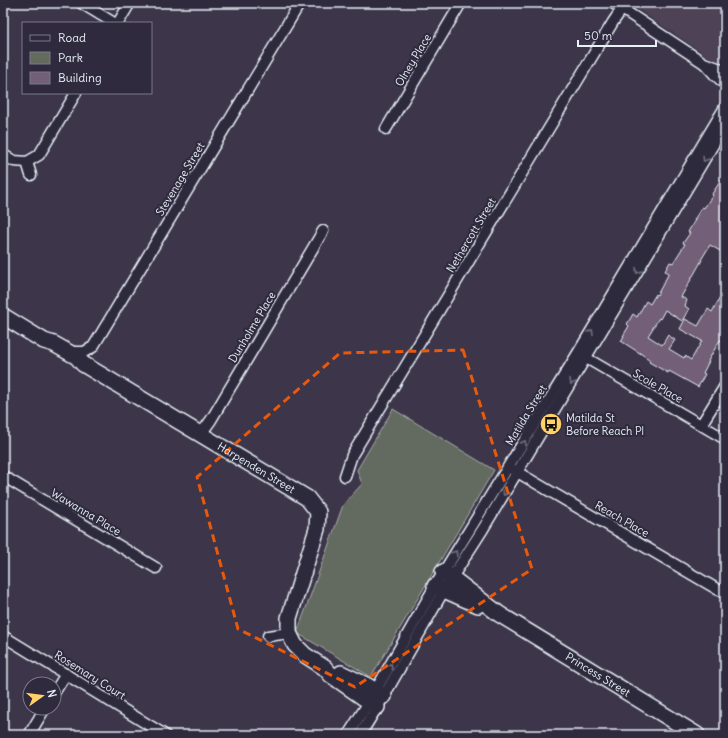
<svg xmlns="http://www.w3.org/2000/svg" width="728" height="738" font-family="Delius,sans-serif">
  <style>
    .built { fill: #4d4257 }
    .green { fill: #646b5e; stroke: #a6aeab }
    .building { fill: #735f77; stroke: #e8f1f8 }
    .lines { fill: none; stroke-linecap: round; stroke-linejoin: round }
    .street-casing { stroke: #e8f1f8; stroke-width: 13 }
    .secondary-casing { stroke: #e8f1f8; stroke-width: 18 }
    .street { stroke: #2f2a3d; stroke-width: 10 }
    .secondary { stroke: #2f2a3d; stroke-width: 15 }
    .oneway { stroke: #70707e }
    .marked { fill: none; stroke: #e8590c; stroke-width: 3; stroke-dasharray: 8 5; stroke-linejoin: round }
    .labels { text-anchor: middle; stroke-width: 4; stroke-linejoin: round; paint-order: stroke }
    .street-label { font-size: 11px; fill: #e8f1f8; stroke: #2f2a3d }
    .poi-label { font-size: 11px; fill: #e8f1f8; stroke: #2f2a3d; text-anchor: start }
  </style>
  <rect width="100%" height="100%" fill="#3d3549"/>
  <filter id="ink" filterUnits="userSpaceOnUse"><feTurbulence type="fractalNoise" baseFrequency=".025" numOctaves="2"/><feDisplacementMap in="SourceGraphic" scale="8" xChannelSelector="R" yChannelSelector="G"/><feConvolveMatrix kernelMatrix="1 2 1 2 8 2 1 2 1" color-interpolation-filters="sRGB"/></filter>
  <g filter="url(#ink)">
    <!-- built -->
    <path class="built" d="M629 3H725V68Z"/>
    <!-- green -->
    <path class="green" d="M393 409 494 470 371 677 297 633 343 505 362 484 357 470Z"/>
    <!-- building -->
    <path class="building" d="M725 174V254L710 245 701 260H702L681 297 687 300 685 306 689 309 682 321 665 310 660 319 659 318 648 336 662 345 668 335 675 340 669 349 684 358 685 356 691 360 702 341 680 329 685 319 698 326 708 309 712 312 725 289V334L721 341 720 340 708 361H709L703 373 705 374 698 387 669 371 668 373 649 362 650 360 646 357 621 341 624 336H623L629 326 627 324 633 314 637 317 646 301 650 304 656 294 657 295 669 273 665 271 670 262 673 263 685 244 683 243 690 233 688 232 695 220H694L702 207 704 208 713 195 712 194Z"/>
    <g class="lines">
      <!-- street casing -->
      <g class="street-casing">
        <g id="street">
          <path d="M81 3 114 23"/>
          <path d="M613 3 704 63 718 68 725 73"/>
          <path d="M118 23 130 3"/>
          <path d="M705 64 714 74 725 84"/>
          <path d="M386 129 461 3"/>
          <path d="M3 155 14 161 27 162 39 155 76 93"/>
          <path d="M27 162 31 175"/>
          <path d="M69 352H84L93 347 300 3"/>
          <path d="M581 355 725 439"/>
          <path d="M701 425 725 386"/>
          <path d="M201 434 211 420 323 231"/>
          <path d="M512 469 722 592"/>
          <path d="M3 476 156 568"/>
          <path d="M345 476 352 455 613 22 622 9"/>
          <path d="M3 636 165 735"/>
          <path d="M268 636 289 633"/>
          <path d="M54 693 66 674"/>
          <path d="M29 735 45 708"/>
          <path d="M348 735 369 702 435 586 578 353 725 107"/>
          <path d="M360 735 384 696 444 590 483 529 725 125"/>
        </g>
      </g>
      <!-- secondary casing -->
      <g class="secondary-casing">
        <g id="secondary">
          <path id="s1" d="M3 316 44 341 54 344 77 357 83 364 307 498 318 512 317 529 289 618V633L295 645 305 655 325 668 331 675 377 707"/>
          <path id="s2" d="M443 572 452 578 499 614 697 735"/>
          <path d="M435 586 478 605"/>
          <path d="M341 673 366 685 384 696"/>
        </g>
      </g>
      <!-- street -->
      <use href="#street" class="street"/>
      <!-- secondary -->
      <use href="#secondary" class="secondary"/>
    </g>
    <!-- one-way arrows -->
    <defs><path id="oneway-chevron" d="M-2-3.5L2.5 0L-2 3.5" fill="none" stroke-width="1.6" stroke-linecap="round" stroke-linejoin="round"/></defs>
    <g class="oneway">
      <use href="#oneway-chevron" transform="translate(705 159) rotate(121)"/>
      <use href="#oneway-chevron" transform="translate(638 271) rotate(121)"/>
      <use href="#oneway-chevron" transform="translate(591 332) rotate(-59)"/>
      <use href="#oneway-chevron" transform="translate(572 382) rotate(121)"/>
      <use href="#oneway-chevron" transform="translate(524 443) rotate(-59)"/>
      <use href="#oneway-chevron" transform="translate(505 493) rotate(121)"/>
      <use href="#oneway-chevron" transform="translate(455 553) rotate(-58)"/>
      <use href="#oneway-chevron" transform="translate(390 666) rotate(-61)"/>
    </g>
  </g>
  <!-- marked area -->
  <path class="marked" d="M463 350 532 569 355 687 238 629 197 477 340 353Z"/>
  <!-- icons -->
  <defs>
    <g id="bus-disc" transform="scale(1.15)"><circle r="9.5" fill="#ffd166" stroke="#2f2a3d"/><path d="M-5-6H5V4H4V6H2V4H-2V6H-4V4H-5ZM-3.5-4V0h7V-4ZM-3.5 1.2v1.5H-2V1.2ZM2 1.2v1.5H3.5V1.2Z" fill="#111"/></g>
  </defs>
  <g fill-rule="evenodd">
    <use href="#bus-disc" x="551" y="424"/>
  </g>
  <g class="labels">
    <!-- street labels -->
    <g class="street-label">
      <text transform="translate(413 60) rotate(-59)" y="4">Olney Place</text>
      <text transform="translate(180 179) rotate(-59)" y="4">Stevenage Street</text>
      <text transform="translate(471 235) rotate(-59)" y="4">Nethercott Street</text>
      <text transform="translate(252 327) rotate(-59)" y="4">Dunholme Place</text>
      <text transform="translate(658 386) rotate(30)" y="4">Scole Place</text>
      <text transform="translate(526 415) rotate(-59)" y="4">Matilda Street</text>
      <text dy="4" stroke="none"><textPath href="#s1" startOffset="296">Harpenden Street</textPath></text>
      <text transform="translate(86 512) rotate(31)" y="4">Wawanna Place</text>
      <text transform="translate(622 519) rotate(30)" y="4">Reach Place</text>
      <text dy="4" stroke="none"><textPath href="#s2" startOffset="186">Princess Street</textPath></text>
      <text transform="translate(90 675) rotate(32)" y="4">Rosemary Court</text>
    </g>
    <!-- poi labels -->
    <g class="poi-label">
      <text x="566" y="422">Matilda St<tspan x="566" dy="13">Before Reach Pl</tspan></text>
    </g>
  </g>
  <!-- margin -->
  <rect width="728" height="738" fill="none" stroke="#2f2a3d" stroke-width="16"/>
  <rect x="8" y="8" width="712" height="722" fill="none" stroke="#e8f1f8" stroke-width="1.5" filter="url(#ink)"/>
  <!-- legend -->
  <rect x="22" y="22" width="130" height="72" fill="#2f2a3d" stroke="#797a88"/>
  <rect x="30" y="35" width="20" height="6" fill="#2f2a3d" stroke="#797a88"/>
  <text x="58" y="42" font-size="12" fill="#e8f1f8">Road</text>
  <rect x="30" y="52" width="20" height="12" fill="#646b5e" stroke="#797a88"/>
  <text x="58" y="62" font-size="12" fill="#e8f1f8">Park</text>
  <rect x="30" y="72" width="20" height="12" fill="#735f77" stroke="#797a88"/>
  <text x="58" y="82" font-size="12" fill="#e8f1f8">Building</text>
  <!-- north arrow -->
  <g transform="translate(42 696) rotate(76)"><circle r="19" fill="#2f2a3d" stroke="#797a88"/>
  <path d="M0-3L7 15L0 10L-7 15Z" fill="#ffd166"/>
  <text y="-6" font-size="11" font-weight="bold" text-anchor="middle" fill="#e8f1f8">N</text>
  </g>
  <!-- scale -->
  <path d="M578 40v6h78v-6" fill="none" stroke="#e8f1f8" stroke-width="2"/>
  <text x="584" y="40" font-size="12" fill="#e8f1f8" stroke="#2f2a3d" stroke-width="3" paint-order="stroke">50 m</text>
</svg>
